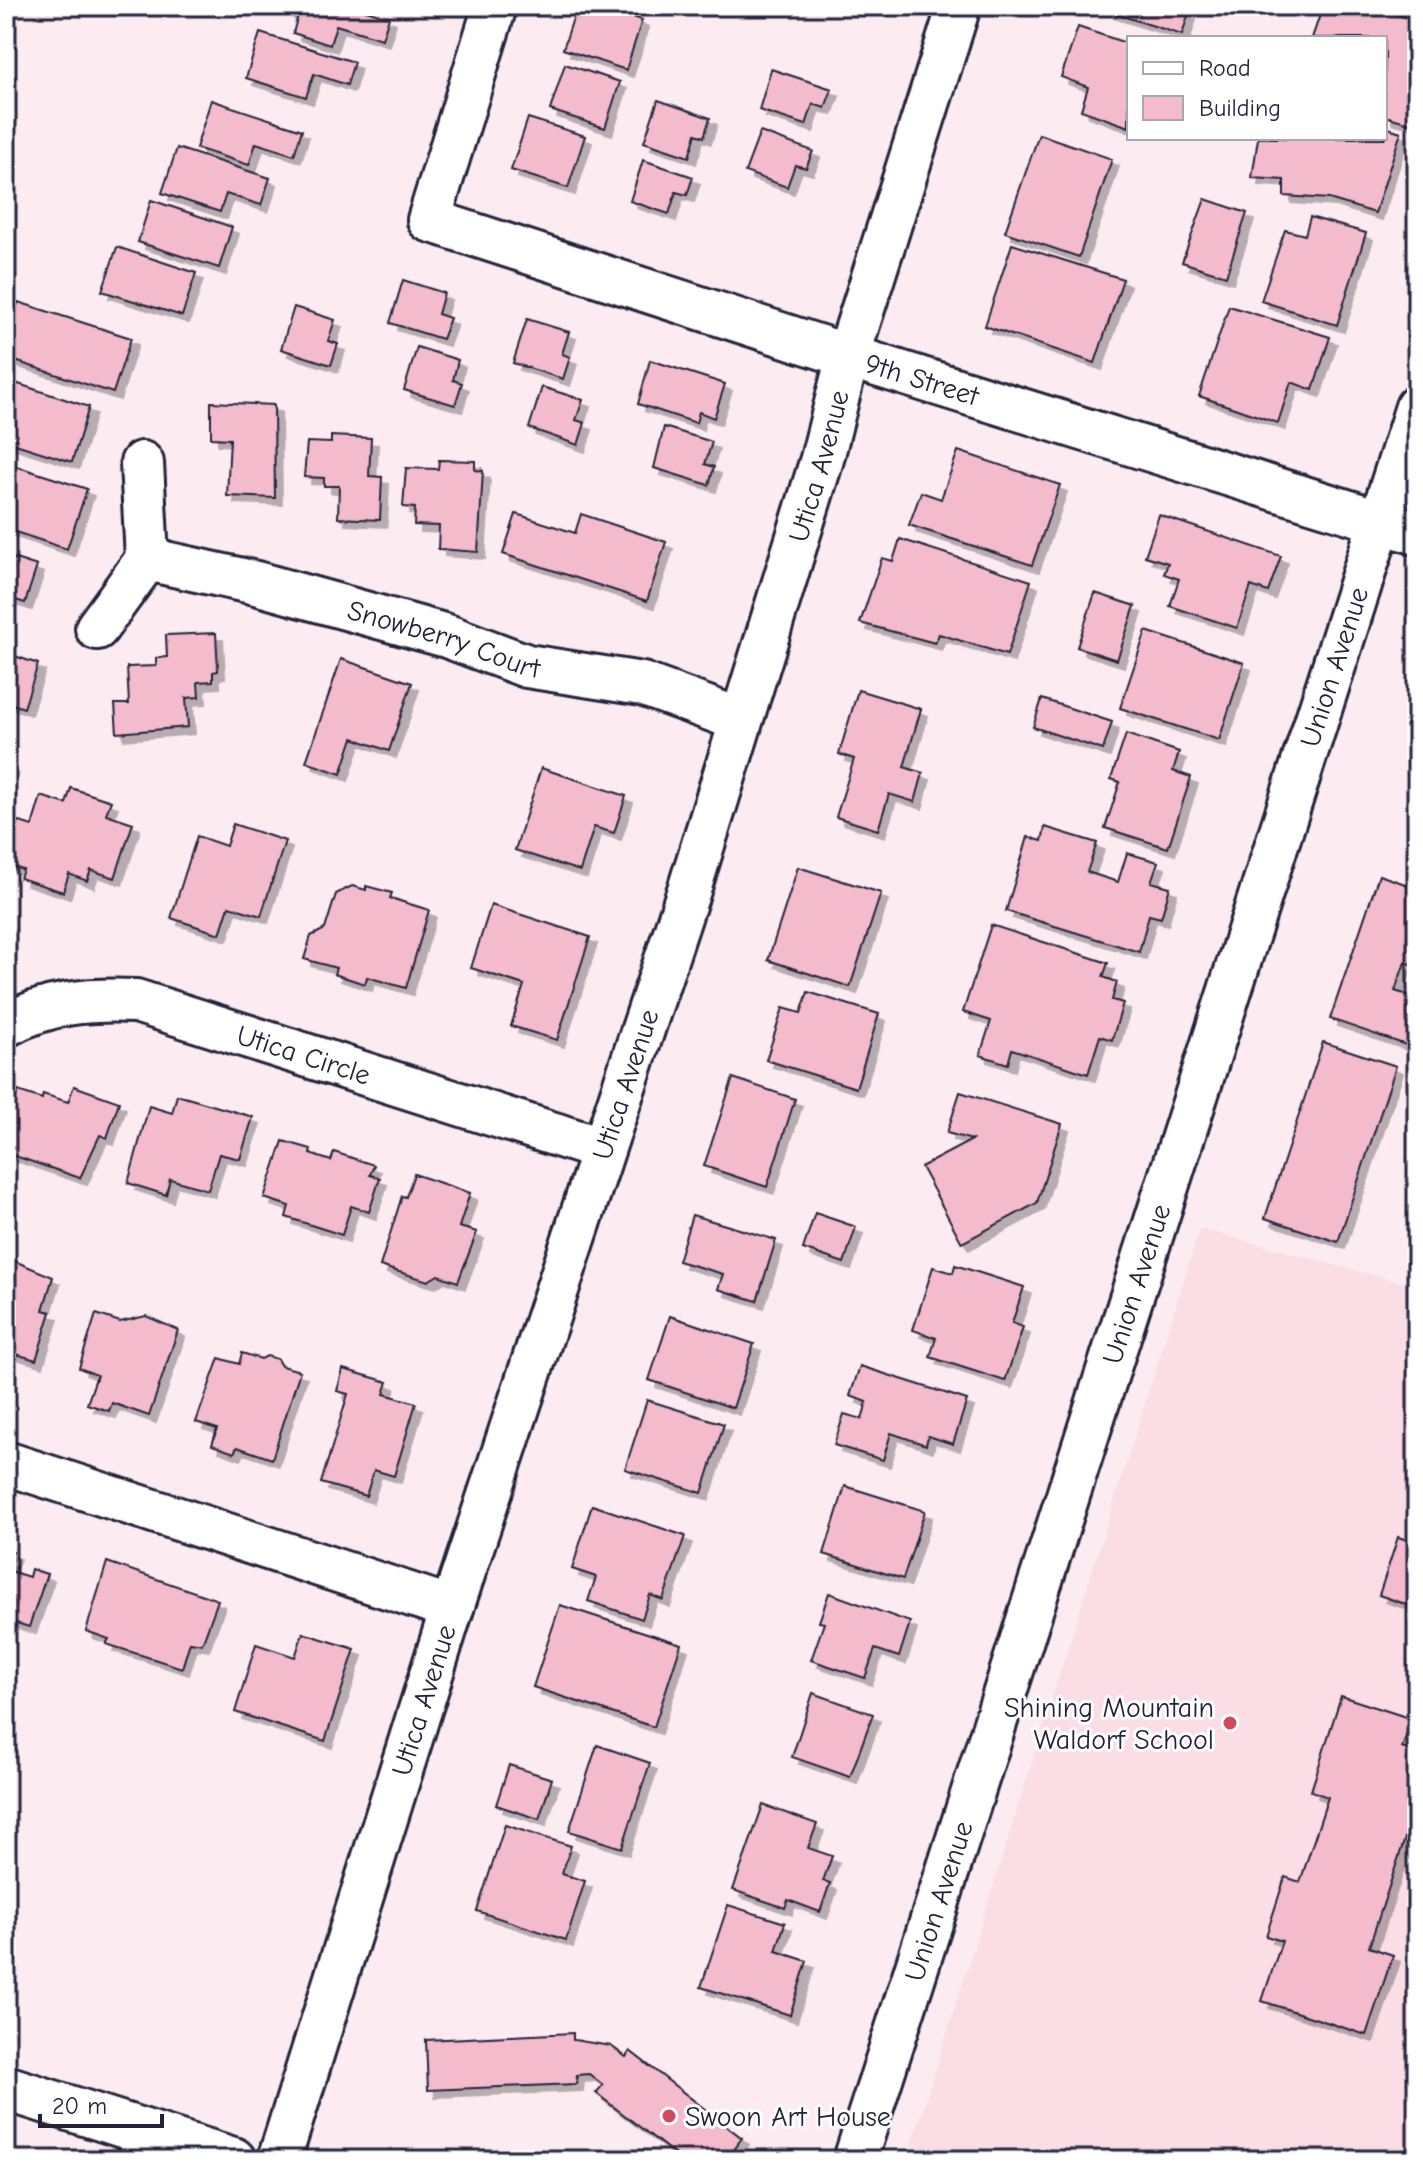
<svg xmlns="http://www.w3.org/2000/svg" width="1423" height="2166" font-family="'Comic Neue',sans-serif">
  <style>
    .built { fill: #fadde5 }
    .building { fill: #f4bbcc; stroke: #22223b; stroke-width: 2; filter: url(#shadow) }
    .lines { fill: none; stroke-linecap: round; stroke-linejoin: round }
    .minor-casing { stroke: #22223b; stroke-width: 48 }
    .major-casing { stroke: #22223b; stroke-width: 50 }
    .minor { stroke: #fff; stroke-width: 42 }
    .major { stroke: #fff; stroke-width: 44 }
    .poi-dot { fill: #d1495b; stroke: #fff; stroke-width: 3 }
    .labels { text-anchor: middle; stroke-width: 6; stroke-linejoin: round; paint-order: stroke }
    .street-label { font-size: 28px; fill: #22223b; stroke: #fff }
    .poi-label { font-size: 28px; fill: #22223b; stroke: #fff; text-anchor: end }
  </style>
  <defs>
    <filter id="shadow"><feDropShadow dx="7" dy="7" stdDeviation="0" flood-color="#0004"/></filter>
  </defs>
  <rect width="100%" height="100%" fill="#fcebf0"/>
  <filter id="ink" filterUnits="userSpaceOnUse"><feTurbulence type="fractalNoise" baseFrequency=".0125" numOctaves="2"/><feDisplacementMap in="SourceGraphic" scale="16" xChannelSelector="R" yChannelSelector="G"/><feConvolveMatrix kernelMatrix="1 2 1 2 8 2 1 2 1" color-interpolation-filters="sRGB"/></filter>
  <g filter="url(#ink)">
    <!-- built -->
    <path class="built" d="M1200 1229 1417 1287V2160H907Z"/>
    <!-- building -->
    <g class="building">
      <path d="M289 6H353L389 17 382 39 336 25 330 45 293 33 298 15 287 12Z"/>
      <path d="M577 6H598L642 20 626 70 563 49Z"/>
      <path d="M1109 6H1191L1182 35 1107 11Z"/>
      <path d="M1323 6H1369L1417 21V110L1413 124 1385 116V38H1312Z"/>
      <path d="M1078 27 1129 44V127L1081 110 1088 87 1061 77Z"/>
      <path d="M260 33 354 62 347 85 314 74 306 97 246 78Z"/>
      <path d="M565 64 620 82 605 128 550 110Z"/>
      <path d="M771 69 832 89 825 108 813 104 806 125 759 110Z"/>
      <path d="M211 100 302 130 294 155 256 143 249 165 196 148Z"/>
      <path d="M658 100 710 118 704 137 696 134 689 157 644 142Z"/>
      <path d="M528 118 585 136 568 188 511 170Z"/>
      <path d="M1385 127 1401 132 1375 213 1329 199 1284 196V180L1252 178 1258 138H1385Z"/>
      <path d="M760 132 813 151 806 168 795 165 787 187 745 172Z"/>
      <path d="M1039 134 1112 159 1079 257 1005 232Z"/>
      <path d="M177 148 270 178 261 205 226 194 220 212 162 193Z"/>
      <path d="M643 160 693 177 687 195 676 192 669 214 630 201Z"/>
      <path d="M1205 199 1247 213 1226 276 1182 262Z"/>
      <path d="M151 200 232 227 219 268 138 242Z"/>
      <path d="M1310 217 1366 233 1337 325 1261 301 1285 230 1305 235Z"/>
      <path d="M1012 244 1123 279 1095 363 985 326Z"/>
      <path d="M117 247 196 273 182 316 102 291Z"/>
      <path d="M403 280 444 293 438 314 450 318 442 339 390 323Z"/>
      <path d="M18 302 131 338 113 393 6 358V338Z"/>
      <path d="M1229 306 1330 337 1313 390 1291 382 1278 423 1199 396Z"/>
      <path d="M294 307 335 320 328 341 338 344 331 365 281 349Z"/>
      <path d="M527 319 569 332 562 354 570 357 563 379 513 363Z"/>
      <path d="M417 347 458 360 453 380 462 383 455 405 404 390Z"/>
      <path d="M650 360 725 384 714 418 699 412 696 423 638 404Z"/>
      <path d="M6 380 89 407 72 462 6 441Z"/>
      <path d="M542 387 583 400 576 420 585 423 578 445 529 428Z"/>
      <path d="M211 402 274 405 275 498 227 496 230 439 211 438Z"/>
      <path d="M664 427 712 442 705 464 714 467 709 485 654 468Z"/>
      <path d="M331 436 371 438 369 476 382 477 380 520 338 518 339 486H324V478L304 477 307 442 331 443Z"/>
      <path d="M958 451 1060 485 1032 565 909 525 921 492 941 499Z"/>
      <path d="M439 460 475 461V470L483 471 478 552 438 549 439 526 414 525 415 508 403 507 406 468 438 469Z"/>
      <path d="M6 463 87 489 67 549 6 529Z"/>
      <path d="M516 514 575 533 581 514 666 542 647 601 503 554Z"/>
      <path d="M1159 515 1281 556 1268 592 1251 586 1237 628 1170 606 1179 579 1164 574 1168 563 1145 556Z"/>
      <path d="M900 539 1031 581 1007 655 939 634 935 643 860 623 882 558 893 561Z"/>
      <path d="M6 556 37 566 25 603 6 597Z"/>
      <path d="M1095 593 1135 606 1117 660 1077 647Z"/>
      <path d="M1146 631 1244 663 1219 740 1120 708Z"/>
      <path d="M216 633 218 671 213 672V681L198 682 199 697 186 698 188 727 117 733 115 704H129L127 667 156 666V658L167 657 166 635Z"/>
      <path d="M6 653 38 664 24 708 6 702Z"/>
      <path d="M341 659 412 683 389 751 353 738 341 774 306 762Z"/>
      <path d="M858 690 921 709 904 767 923 773 915 802 889 794 878 830 836 817 854 759 839 754Z"/>
      <path d="M1042 699 1112 722 1103 750 1033 727Z"/>
      <path d="M1126 734 1179 752 1173 771 1191 777 1168 848 1105 828 1120 782 1111 779Z"/>
      <path d="M541 768 626 796 614 833 594 827 580 871 515 850Z"/>
      <path d="M71 788 111 801 106 814 133 823 115 878 91 870 87 881 69 874 63 892 20 878 23 870 6 865V845L14 820 32 826 41 796 66 804Z"/>
      <path d="M233 824 285 841 261 916 229 906 220 934 171 918 197 836 226 846Z"/>
      <path d="M1045 827 1097 843 1087 872 1118 882 1127 853 1158 862 1151 882 1170 887 1161 918 1149 915 1139 952 1006 911 1028 837 1042 841Z"/>
      <path d="M798 867 881 893 850 987 768 960Z"/>
      <path d="M1379 875 1417 888V966L1405 962 1395 991 1417 998V1022L1409 1046 1330 1019Z"/>
      <path d="M352 886 366 890V886L392 893 390 898 429 910 406 988 367 977 365 984 334 974 336 968 304 959 311 936 325 929 336 894Z"/>
      <path d="M491 905 590 937 557 1040 511 1026 524 985 471 968Z"/>
      <path d="M991 925 1108 963 1103 977 1117 982 1112 1000 1123 1003 1112 1040 1100 1036 1088 1074 1012 1049 1008 1064 980 1055 991 1021 963 1012Z"/>
      <path d="M808 992 879 1014 856 1088 766 1060 783 1008 801 1013Z"/>
      <path d="M1323 1042 1396 1066 1338 1242 1265 1218Z"/>
      <path d="M733 1078 795 1099 767 1187 704 1166Z"/>
      <path d="M74 1086 119 1102 107 1138 100 1135 80 1178 6 1153 9 1117 18 1091 42 1099 43 1094 68 1102Z"/>
      <path d="M960 1092 1062 1124 1037 1203 962 1243 921 1167 972 1140 947 1133Z"/>
      <path d="M177 1095 253 1117 240 1159 219 1154 208 1190 170 1179 166 1195 128 1183 149 1106 172 1113Z"/>
      <path d="M283 1141 311 1149 310 1154 331 1161 334 1152 374 1165 370 1175 380 1178 369 1212 351 1206 342 1235 286 1217 289 1206 264 1198Z"/>
      <path d="M414 1174 470 1193 459 1227 477 1232 458 1282 438 1275 428 1281 380 1266 402 1196 406 1197Z"/>
      <path d="M815 1213 856 1227 844 1263 803 1249Z"/>
      <path d="M692 1215 776 1240 757 1301 718 1289 723 1274 678 1261Z"/>
      <path d="M12 1260 53 1277 43 1310 51 1312 36 1360 6 1351V1262Z"/>
      <path d="M955 1265 1024 1287 1012 1323 1023 1327 1005 1381 930 1357 936 1338 913 1330 933 1267 953 1273Z"/>
      <path d="M96 1314 120 1322 146 1316 178 1330 149 1416 112 1403 109 1411 87 1404 97 1375 79 1368Z"/>
      <path d="M670 1316 754 1344 733 1408 649 1380Z"/>
      <path d="M242 1353 261 1359 267 1356 277 1359 281 1366 300 1371 272 1459 237 1447 234 1453 212 1445 217 1429 196 1422 219 1358 239 1364Z"/>
      <path d="M860 1366 967 1400 953 1444 928 1436 926 1445 891 1433 883 1460 834 1445 844 1414 862 1419 867 1402 850 1396Z"/>
      <path d="M343 1369 388 1382 384 1394 416 1403 394 1476 374 1470 366 1496 321 1483 348 1394 337 1391Z"/>
      <path d="M647 1400 724 1424 702 1493 625 1469Z"/>
      <path d="M845 1486 925 1511 903 1579 824 1554Z"/>
      <path d="M592 1505 685 1536 663 1600 650 1595 642 1619 588 1601 596 1577 572 1569Z"/>
      <path d="M1398 1537 1417 1543V1608L1379 1595Z"/>
      <path d="M6 1550 13 1552 7 1570 29 1577 31 1569 47 1574 29 1627 7 1620 6 1623Z"/>
      <path d="M107 1562 218 1600 202 1644 190 1642 182 1668 106 1644 109 1639 86 1631Z"/>
      <path d="M829 1593 910 1622 899 1657 875 1649 865 1678 811 1660 824 1623 819 1622Z"/>
      <path d="M560 1605 681 1644 654 1727 533 1687Z"/>
      <path d="M303 1633 355 1649 325 1741 235 1712 256 1644 295 1657Z"/>
      <path d="M813 1693 873 1714 850 1777 792 1757Z"/>
      <path d="M1341 1696 1412 1719 1402 1748 1417 1753V1802L1369 1947 1393 1955 1366 2035 1262 2001 1282 1941 1266 1936 1285 1877 1300 1882 1328 1797 1311 1791Z"/>
      <path d="M597 1745 650 1763 622 1848 569 1831Z"/>
      <path d="M509 1765 552 1779 539 1819 496 1805Z"/>
      <path d="M763 1805 817 1824 808 1848 832 1856 823 1881 830 1883 820 1912 788 1900 785 1908 733 1890Z"/>
      <path d="M505 1825 571 1846 562 1874 585 1881 566 1940 477 1911Z"/>
      <path d="M728 1905 785 1923 776 1951 807 1961 790 2015 701 1987Z"/>
      <path d="M573 2033V2040L611 2046 626 2057 630 2051 742 2138 725 2160H682L596 2093 603 2085 589 2074 577 2075 576 2084 428 2090 426 2040Z"/>
    </g>
    <g class="lines">
      <!-- minor casing -->
      <g class="minor-casing">
        <g id="minor">
          <path id="s1" d="M495 6 429 220 848 356 1417 533"/>
          <path id="s2" d="M142 463 147 559 256 583 447 636 527 666 642 684 740 720"/>
          <path d="M97 628 147 559"/>
          <path id="s3" d="M6 1025C49 1002 88 999 136 1001L601 1149"/>
          <path d="M6 1463 452 1608"/>
          <path id="s4" d="M279 2160 452 1608 690 887 822 459 848 356 959 6"/>
          <path id="s5" d="M855 2160 1417 407"/>
        </g>
      </g>
      <!-- major casing -->
      <g class="major-casing">
        <path id="major" d="M6 2088 233 2160"/>
      </g>
      <!-- minor -->
      <use href="#minor" class="minor"/>
      <!-- major -->
      <use href="#major" class="major"/>
    </g>
  </g>
  <!-- markers -->
  <g class="poi-dot">
    <circle cx="1230" cy="1723" r="8"/>
    <circle cx="669" cy="2116" r="8"/>
  </g>
  <g class="labels">
    <!-- street labels -->
    <g class="street-label">
      <text dy="10" stroke="none"><textPath href="#s1" startOffset="742">9th Street</textPath></text>
      <text dy="10" stroke="none"><textPath href="#s4" startOffset="1778">Utica Avenue</textPath></text>
      <text dy="10" stroke="none"><textPath href="#s2" startOffset="404">Snowberry Court</textPath></text>
      <text dy="10" stroke="none"><textPath href="#s5" startOffset="1568">Union Avenue</textPath></text>
      <text dy="10" stroke="none"><textPath href="#s3" startOffset="310">Utica Circle</textPath></text>
      <text dy="10" stroke="none"><textPath href="#s4" startOffset="1130">Utica Avenue</textPath></text>
      <text dy="10" stroke="none"><textPath href="#s5" startOffset="920">Union Avenue</textPath></text>
      <text dy="10" stroke="none"><textPath href="#s4" startOffset="482">Utica Avenue</textPath></text>
      <text dy="10" stroke="none"><textPath href="#s5" startOffset="272">Union Avenue</textPath></text>
    </g>
    <!-- poi labels -->
    <g class="poi-label">
      <text x="1214" y="1717">Shining Mountain<tspan x="1214" dy="32">Waldorf School</tspan></text>
      <text x="685" y="2126" text-anchor="start">Swoon Art House</text>
    </g>
  </g>
  <!-- margin -->
  <rect width="1423" height="2166" fill="none" stroke="#fff" stroke-width="32"/>
  <rect x="16" y="16" width="1391" height="2134" fill="none" stroke="#22223b" stroke-width="3" filter="url(#ink)"/>
  <!-- legend -->
  <rect x="1127" y="36" width="260" height="104" fill="#ffffff" stroke="#a7a7b1" stroke-width="2"/>
  <rect x="1143" y="62" width="40" height="12" fill="#ffffff" stroke="#a7a7b1" stroke-width="2"/>
  <text x="1199" y="76" font-size="24" fill="#22223b">Road</text>
  <rect x="1143" y="96" width="40" height="24" fill="#f4bbcc" stroke="#a7a7b1" stroke-width="2"/>
  <text x="1199" y="116" font-size="24" fill="#22223b">Building</text>
  <!-- scale -->
  <path d="M40 2114v12h122v-12" fill="none" stroke="#22223b" stroke-width="4"/>
  <text x="52" y="2114" font-size="24" fill="#22223b" stroke="#ffffff" stroke-width="6" paint-order="stroke">20 m</text>
</svg>
